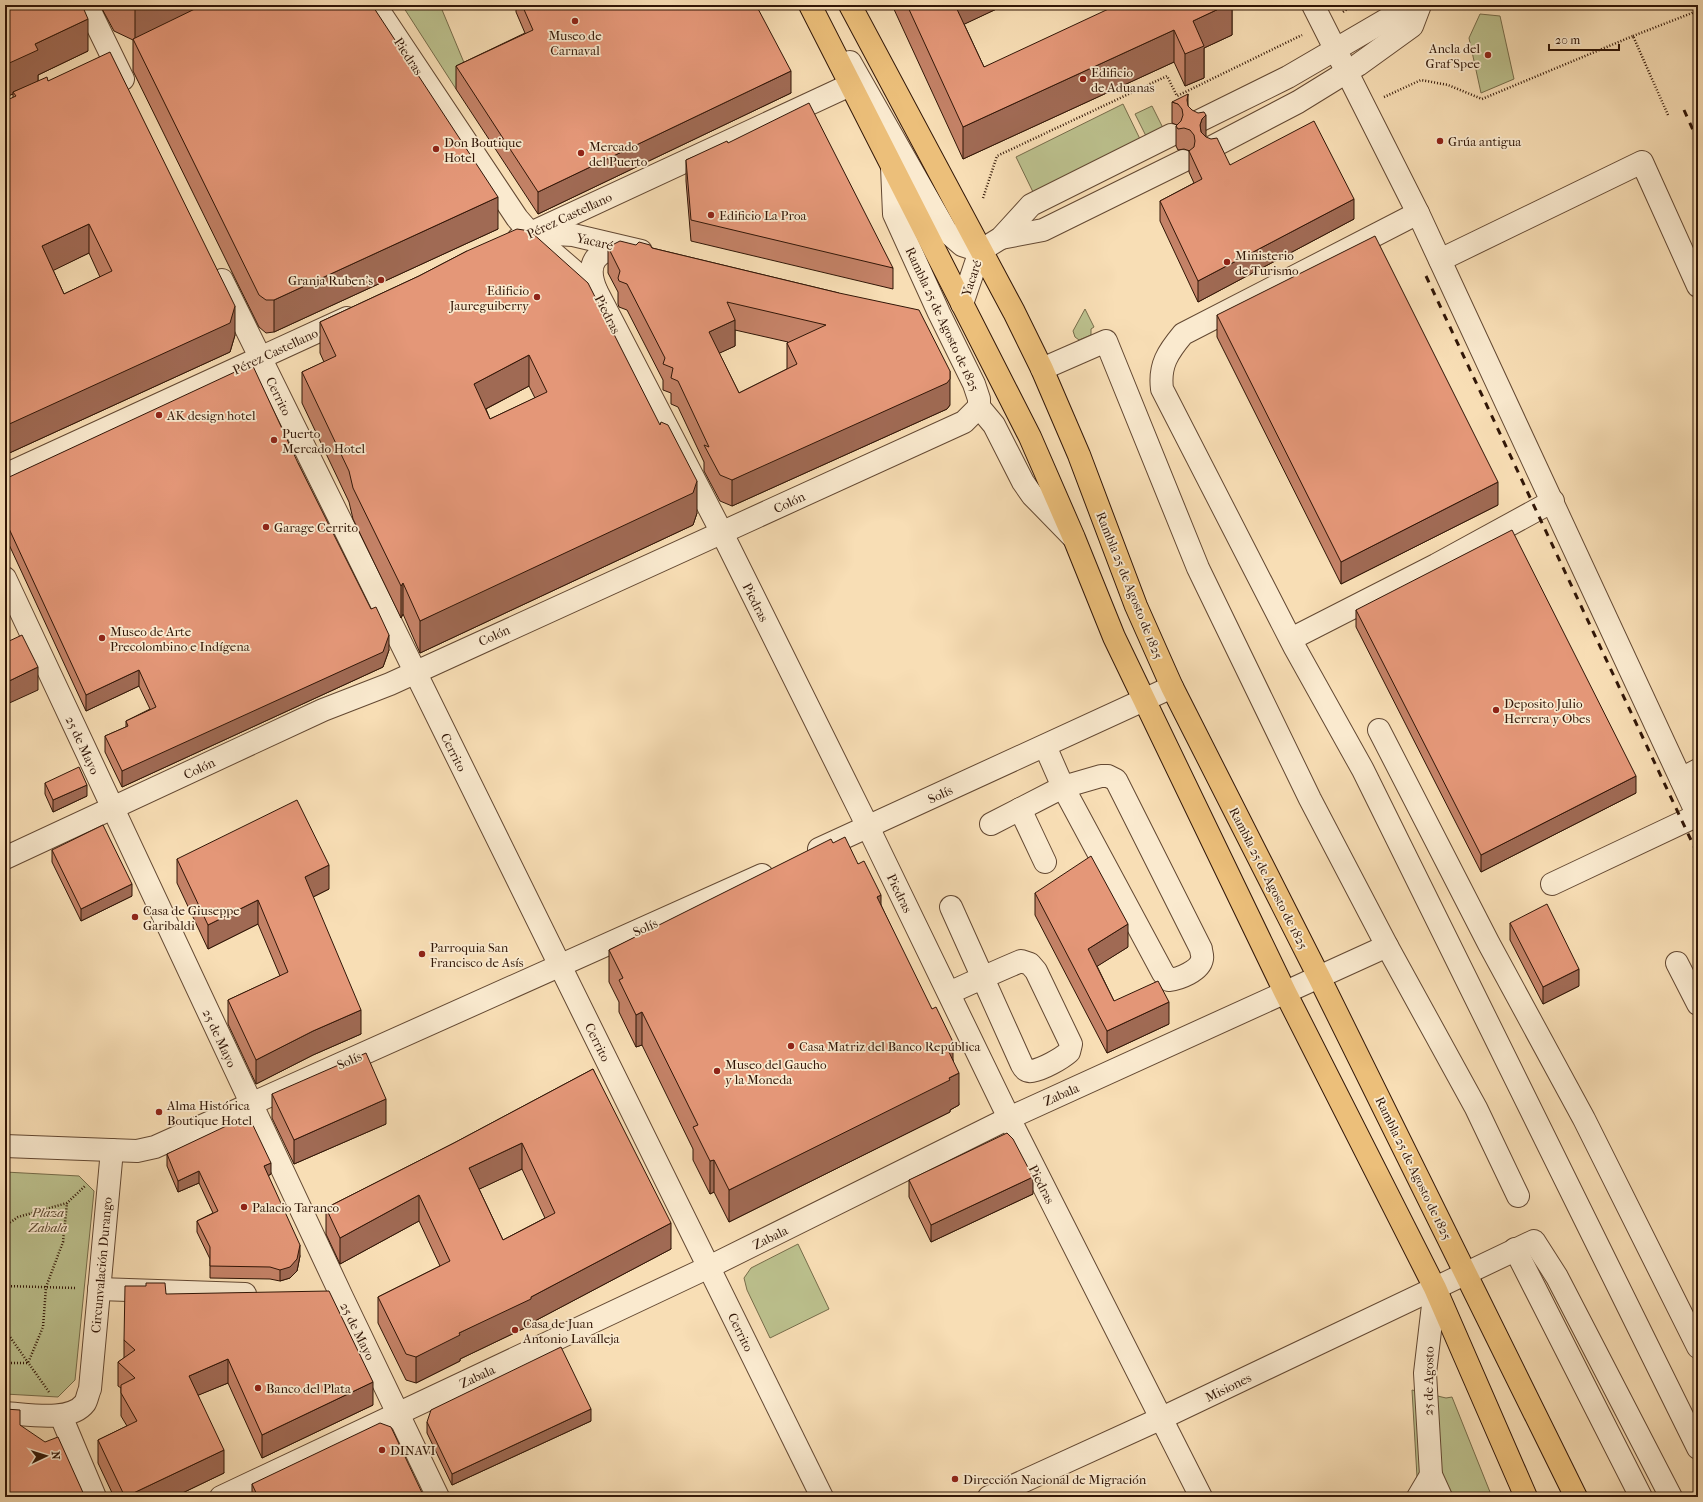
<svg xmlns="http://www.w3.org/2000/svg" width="1703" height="1502" font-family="'IM FELL French Canon',serif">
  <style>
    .green { fill: #bcc18e; stroke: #766c4a }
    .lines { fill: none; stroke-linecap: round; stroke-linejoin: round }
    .minor-casing { stroke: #634832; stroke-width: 24 }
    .major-casing { stroke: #311607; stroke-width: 24 }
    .path { stroke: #311607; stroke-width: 2.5; stroke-dasharray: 1 2; stroke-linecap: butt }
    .minor { stroke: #faeacf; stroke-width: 22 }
    .major { stroke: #ecbf7a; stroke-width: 22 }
    .rail { stroke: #311607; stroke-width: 3; stroke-dasharray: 7 7; stroke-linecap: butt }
    .wall { fill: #c48267; stroke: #311607; fill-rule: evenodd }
    .shaded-wall { fill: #a06a54; stroke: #311607 }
    .building { fill: #e49778; stroke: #311607; fill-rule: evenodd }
    .poi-dot { fill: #8f2418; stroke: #faeacf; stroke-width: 1.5 }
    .labels { text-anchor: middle; stroke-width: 3.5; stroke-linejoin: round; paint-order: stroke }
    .poi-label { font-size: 13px; fill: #311607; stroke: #faeacf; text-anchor: start }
    .street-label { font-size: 13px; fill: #311607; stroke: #faeacf }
    .park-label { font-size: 13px; font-style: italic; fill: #5b4930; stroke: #faeacf }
  </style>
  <rect width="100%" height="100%" fill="#f8deb5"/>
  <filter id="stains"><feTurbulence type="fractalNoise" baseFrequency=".005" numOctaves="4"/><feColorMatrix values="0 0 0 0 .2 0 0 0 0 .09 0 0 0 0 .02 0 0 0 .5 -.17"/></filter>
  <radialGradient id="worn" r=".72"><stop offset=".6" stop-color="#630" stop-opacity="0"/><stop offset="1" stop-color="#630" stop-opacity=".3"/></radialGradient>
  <!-- green -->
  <g class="green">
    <path d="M402 5H440L465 65 525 55 456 89Z"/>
    <path d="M1480 14 1500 16 1514 79 1481 93 1469 38Z"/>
    <path d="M1123 104 1140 139 1033 192 1016 157Z"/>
    <path d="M1152 106 1163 128 1146 136 1135 114Z"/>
    <path d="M1085 309 1094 327 1091 329V335L1079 340 1075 337 1073 331Z"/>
    <path d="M5 1172 79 1176 94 1191 75 1380 58 1397 5 1394Z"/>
    <path d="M798 1244 829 1309 770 1338 747 1290 744 1278 751 1268Z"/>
    <path d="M1412 1390 1446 1398 1452 1397 1492 1497H1406L1417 1477Z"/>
  </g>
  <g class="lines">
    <!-- minor casing -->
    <g class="minor-casing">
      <g id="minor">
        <path d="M87 5 123 79"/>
        <path d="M375 5 517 218 530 233 596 290 722 533 868 827 1009 1118 1201 1497"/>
        <path d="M1313 5 1418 213 1698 816"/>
        <path d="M850 62 946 231 962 245 980 251"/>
        <path d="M1199 121 1288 77 1403 10 1407 5"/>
        <path d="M1212 147 1298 102 1358 65 1412 26 1420 5"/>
        <path d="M892 167 894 214 939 313 974 384 979 399V407L994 425 1023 482 1032 495 1073 537"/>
        <path d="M1418 213 1183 334C1168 352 1159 365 1162 389L1295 648 1363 770 1698 1448"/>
        <path d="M536 233 573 235 641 251"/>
        <path d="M1001 238 1043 230 1183 161"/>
        <path d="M518 239 850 85"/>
        <path d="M980 251 1001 238 1031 205 1171 135"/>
        <path d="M1440 260 1642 162 1698 286"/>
        <path d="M222 280 822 1497"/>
        <path d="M596 290C585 263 596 248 625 249"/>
        <path d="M962 304 980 251"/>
        <path d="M1042 369 1106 341 1198 568 1310 799 1387 946 1476 1108 1518 1196"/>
        <path d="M5 475 347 318"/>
        <path d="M5 578 342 1297 438 1497"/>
        <path d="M1291 639 1436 565 1553 501"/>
        <path d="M1379 730 1489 944 1584 1119 1698 1347"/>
        <path d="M1681 779 1698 770"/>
        <path d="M1020 809 1045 862"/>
        <path d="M991 824 1063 787 1101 776H1108L1116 780 1201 949C1201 952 1203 956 1202 959 1200 971 1179 979 1169 980L1163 973 1063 787 1045 746"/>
        <path d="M819 849 1172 687"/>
        <path d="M5 858 323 710 390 684 964 422 979 407"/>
        <path d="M1552 884 1698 815"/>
        <path d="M1677 963 1698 1004"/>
        <path d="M949 993C973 982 997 971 1021 961L1030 964 1036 971 1071 1044 1069 1052C1061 1059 1043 1069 1032 1071 1027 1072 1024 1069 1022 1065L951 907"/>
        <path d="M5 1146 137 1151 155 1147 762 875"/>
        <path d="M1515 1249 1641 1497"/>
        <path d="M1435 1288 1425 1373 1431 1475 1441 1497"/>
        <path d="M99 1289 245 1294"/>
        <path d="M5 1413C27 1414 70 1423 85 1403 87 1400 88 1393 90 1389L112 1150"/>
        <path d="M61 1416 95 1497"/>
        <path d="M221 1497 709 1267 1009 1118 1387 946"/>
        <path d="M989 1497 1162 1418 1534 1241 1557 1277 1671 1497"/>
        <path d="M1418 1497 1431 1475"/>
      </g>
    </g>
    <!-- major casing -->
    <g class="major-casing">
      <g id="major">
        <path d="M810 5 1030 437 1074 538 1114 637 1285 992 1435 1288 1526 1497"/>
        <path d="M850 5 1014 312 1042 369 1079 455 1136 606 1172 687 1319 977 1576 1497"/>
      </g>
    </g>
    <!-- path -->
    <g class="path">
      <path d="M1343 12 1352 5"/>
      <path d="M1633 36 1692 13 1697 5"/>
      <path d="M1384 97 1421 80 1448 85 1482 99 1633 36 1668 115"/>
      <path d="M983 198 997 156 1167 76 1177 96 1302 35"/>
      <path d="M5 1226 18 1217 67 1203 85 1186"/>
      <path d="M5 1286 76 1288"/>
      <path d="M5 1330 49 1392"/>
      <path d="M5 1363H28L43 1327 46 1287 63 1242 67 1203"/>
    </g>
    <!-- minor -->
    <use href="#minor" class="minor"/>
    <!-- major -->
    <use href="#major" class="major"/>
    <!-- rail -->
    <g class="rail">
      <path d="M1684 110 1698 141"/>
      <path d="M1426 276 1698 855"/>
    </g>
  </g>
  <!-- wall -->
  <g class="wall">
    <path d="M5 5 88 51 38 75V81H48L235 335 230 352 5 455 13 97V94L5 97ZM89 253 100 277 64 294 53 270Z"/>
    <path d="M100 5H372L498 229 274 332 266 333 259 327 133 71V40L114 31Z"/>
    <path d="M516 5H756L791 93 538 214 456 89V66L525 33 516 12Z"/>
    <path d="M892 5H1005L964 24 984 67 1232 5V35L1204 48V78L1185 86 1174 62 963 159Z"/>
    <path d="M1172 102 1188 107 1206 136 1205 137 1230 165 1354 219 1198 302 1160 221V201L1194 183 1189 172V151H1190L1184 149 1178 150 1176 146V126L1177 125 1172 123Z"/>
    <path d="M728 143 893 268V289L691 241 686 181V160Z"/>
    <path d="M608 247 652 248 839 293 950 405 947 409 732 506 720 501 704 471V462L678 407 671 404V393L663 390V380L627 310 619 307 618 304V292L608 273ZM735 330 788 342 787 343V369L739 393 719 353 735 346Z"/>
    <path d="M467 251 697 513 693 525 420 653 403 614 401 618 353 519 349 502 302 403V372L324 362 320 353V322L419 276ZM529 386 535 398 490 419 486 409Z"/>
    <path d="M1217 315 1498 505 1341 584 1217 337Z"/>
    <path d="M298 463 389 650 383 667 122 787 105 752V736L126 727V721L150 709 139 686 86 711 5 536V479Z"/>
    <path d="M1356 610 1636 793 1481 872 1356 627Z"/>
    <path d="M45 783 87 796 53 812 45 794Z"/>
    <path d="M833 843 858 864 881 905 953 1060 959 1105 950 1110V1112L729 1222 714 1192 710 1194 693 1160V1149L642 1045 636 1047 619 1012V1002L609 982V950Z"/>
    <path d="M52 850 132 896 81 921 52 862Z"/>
    <path d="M177 859 329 889 313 897 361 1034 313 1055 256 1084 228 1024V1000L280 976 258 924 208 949 177 883Z"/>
    <path d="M1035 893 1128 947 1097 966 1114 1001 1169 1024 1107 1053 1035 915Z"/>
    <path d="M1510 923 1579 986 1543 1004 1510 940Z"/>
    <path d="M593 1069 671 1249 531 1323V1325L460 1359V1361L416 1383 406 1380 378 1323V1297L440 1266 419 1221 340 1264 326 1234V1208L454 1143ZM522 1169 545 1218 503 1240 479 1189Z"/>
    <path d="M272 1094 386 1124 294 1164 272 1118Z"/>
    <path d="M167 1154 271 1174 268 1176 300 1256 297 1271 290 1278 280 1281 270 1279 210 1278V1259L197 1232V1221L213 1213 199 1183 178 1192 167 1166Z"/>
    <path d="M909 1180 1033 1194 931 1242 909 1197Z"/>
    <path d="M166 1294 373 1405 262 1458 228 1383 198 1395 224 1473 174 1497H114L98 1463V1440L127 1426 121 1416V1388L118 1386V1362L124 1358V1340Z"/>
    <path d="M591 1421 452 1485 427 1433V1422Z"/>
    <path d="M252 1484 424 1497H252Z"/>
  </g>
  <!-- shaded-wall -->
  <g class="shaded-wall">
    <path d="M143 5H212L135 41V9Z"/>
    <path d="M952 5H1005L952 30Z"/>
    <path d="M1227 5H1232V35L1204 48V78L1185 86V54L1193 21Z"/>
    <path d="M88 19V51L38 75V82L13 92V94L5 97V65L35 44Z"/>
    <path d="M1174 30V62L963 159V127Z"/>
    <path d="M791 71V93L538 214V192Z"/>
    <path d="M1188 94V114L1187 100Z"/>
    <path d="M1206 115V136L1202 140 1200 125 1202 119Z"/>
    <path d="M498 197V229L274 332V300Z"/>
    <path d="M1354 199V219L1198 302V281Z"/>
    <path d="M89 224V253L42 276V246Z"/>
    <path d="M235 306V335L230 352 5 455V426Z"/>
    <path d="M735 320V346L709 358V332Z"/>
    <path d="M529 355V386L474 415V384Z"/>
    <path d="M950 371V405L947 409 732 506V480Z"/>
    <path d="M697 481V513L693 525 420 653V621Z"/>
    <path d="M1498 482V505L1341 584V562Z"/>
    <path d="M403 583V614L401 618V586Z"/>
    <path d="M389 635V650L383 667 122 787V771Z"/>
    <path d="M38 667V690L5 705V683Z"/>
    <path d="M139 670V686L86 711V695Z"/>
    <path d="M1636 776V793L1481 872V855Z"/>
    <path d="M87 785V796L53 812V800Z"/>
    <path d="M329 865V889L305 901V877Z"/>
    <path d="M132 884V896L81 921V909Z"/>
    <path d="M881 895V928L877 897Z"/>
    <path d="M258 900V924L208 949V925Z"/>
    <path d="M1128 924V947L1088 972V949Z"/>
    <path d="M1579 969V986L1543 1004V987Z"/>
    <path d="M1169 1002V1024L1107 1053V1031Z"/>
    <path d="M361 1010V1034L313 1055 256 1084V1060L313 1031Z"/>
    <path d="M642 1012V1045L636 1047V1015Z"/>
    <path d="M953 1042V1074L946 1046Z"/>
    <path d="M959 1073V1105L950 1110V1112L729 1222V1190Z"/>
    <path d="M386 1099V1124L294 1164V1140Z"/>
    <path d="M522 1143V1169L469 1194V1168Z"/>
    <path d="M714 1160V1192L710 1194V1161Z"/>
    <path d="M271 1163V1174L264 1178V1166Z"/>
    <path d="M199 1171V1183L178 1192V1181Z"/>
    <path d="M1033 1177V1194L931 1242V1225Z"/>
    <path d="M419 1195V1221L340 1264V1238Z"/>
    <path d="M671 1223V1249L531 1323V1325L460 1359V1361L416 1383V1357L459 1333 531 1297Z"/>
    <path d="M300 1245V1256L297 1271 290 1278 280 1281V1270Z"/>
    <path d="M228 1359V1383L189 1399V1376Z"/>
    <path d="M373 1382V1405L262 1458V1435Z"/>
    <path d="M591 1409V1421L452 1485V1474Z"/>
    <path d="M224 1450V1473L174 1497H125Z"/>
  </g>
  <!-- building -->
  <g class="building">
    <path d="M5 5H82L88 19 35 44 38 50 5 65Z"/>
    <path d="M127 5H143L135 9Z"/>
    <path d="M203 5H372L498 197 274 300H266L259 295 133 39Z"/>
    <path d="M522 5H756L791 71 538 192 456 66 533 30Z"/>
    <path d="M907 5H955L984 67 1117 5H1227L1193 21 1204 46 1185 54 1174 30 963 127Z"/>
    <path d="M110 52 235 306 230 323 5 426V101L16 96 13 92 47 77 48 81ZM89 224 112 271 64 294 42 246Z"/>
    <path d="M1188 94 1187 100 1188 106 1192 110 1198 113 1204 112 1206 115 1202 119 1200 125 1201 132 1206 137 1211 139 1217 138 1230 165 1314 121 1354 199 1198 281 1160 201 1202 179 1189 151 1194 147 1195 141 1194 135 1190 130 1184 128 1178 129 1176 126 1181 121 1183 115 1182 109 1178 104 1172 102Z"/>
    <path d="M809 103 893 268 691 220 686 160 727 141 728 143Z"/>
    <path d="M517 229 530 231 588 283 660 425 661 422 668 425 697 481 693 493 420 621 403 583 401 586 353 488 349 471 302 372 336 356 320 322 419 276 467 251ZM529 355 547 392 490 419 474 384Z"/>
    <path d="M1375 236 1498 482 1341 562 1217 315Z"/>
    <path d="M620 241 636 245 639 242 650 245 652 248 839 293 919 310 950 371V379L947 383 732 480 720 475 704 445 709 447 678 381 671 378 673 368 663 364 665 358 627 284 619 281 618 278 620 271 608 247ZM727 302 826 325 787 343 797 364 739 393 709 332 735 320Z"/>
    <path d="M252 364 298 463 371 609 376 607 389 635 383 652 122 771 105 736 128 726 126 721 156 707 139 670 86 695 5 520V479Z"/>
    <path d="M1512 530 1636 776 1481 855 1356 610Z"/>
    <path d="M22 635 38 667 5 683V643Z"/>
    <path d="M79 767 87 785 53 800 45 783Z"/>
    <path d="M297 800 329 865 305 877 361 1010 313 1031 256 1060 228 1000 288 972 258 900 208 925 177 859Z"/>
    <path d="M103 825 132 884 81 909 52 850Z"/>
    <path d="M845 837 858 864 864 861 881 895 877 897 932 1009 936 1007 953 1042 946 1046 959 1073 949 1078 950 1080 729 1190 714 1160 710 1161 693 1127 698 1125 642 1012 636 1015 619 980 623 978 609 950 831 839 833 843Z"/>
    <path d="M1091 856 1128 924 1088 949 1114 1001 1158 981 1169 1002 1107 1031 1035 893Z"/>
    <path d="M1547 904 1579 969 1543 987 1510 923Z"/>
    <path d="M366 1053 386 1099 294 1140 272 1094Z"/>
    <path d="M593 1069 671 1223 531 1297V1299L459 1333 460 1335 416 1357 406 1354 378 1297 450 1261 419 1195 340 1238 326 1208 454 1143ZM522 1143 555 1213 503 1240 469 1168Z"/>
    <path d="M249 1117 271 1163 264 1166 300 1245 297 1259 290 1267 280 1270 270 1267 210 1266V1247L197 1221 218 1211 199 1171 178 1181 167 1154 241 1119 242 1120Z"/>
    <path d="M1007 1133 1013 1139 1033 1177 931 1225 909 1180Z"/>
    <path d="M146 1283H165L166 1294 329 1291 373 1382 262 1435 228 1359 189 1376 224 1450 125 1497 98 1440 137 1421 121 1393V1385L135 1378 118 1362 135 1350 124 1340 125 1286H146Z"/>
    <path d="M561 1347 591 1409 452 1474 427 1422 431 1410Z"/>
    <path d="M5 1409 20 1410V1425L45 1442 58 1437 85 1497H5Z"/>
    <path d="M380 1423 391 1427 424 1497H258L252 1484Z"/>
  </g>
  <!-- markers -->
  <g class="poi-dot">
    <circle cx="575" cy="21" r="4"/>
    <circle cx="1488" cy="55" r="4"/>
    <circle cx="1083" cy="79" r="4"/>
    <circle cx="1440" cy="141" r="4"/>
    <circle cx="436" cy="149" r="4"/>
    <circle cx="581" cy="153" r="4"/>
    <circle cx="711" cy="215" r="4"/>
    <circle cx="1227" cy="262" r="4"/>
    <circle cx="381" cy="280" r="4"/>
    <circle cx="537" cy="297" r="4"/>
    <circle cx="159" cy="415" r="4"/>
    <circle cx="274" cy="440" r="4"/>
    <circle cx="266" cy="527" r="4"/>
    <circle cx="102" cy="638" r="4"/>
    <circle cx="1496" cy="710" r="4"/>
    <circle cx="135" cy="917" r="4"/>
    <circle cx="422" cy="954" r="4"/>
    <circle cx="791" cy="1046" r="4"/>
    <circle cx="717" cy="1071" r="4"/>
    <circle cx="159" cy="1112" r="4"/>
    <circle cx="244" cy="1207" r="4"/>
    <circle cx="515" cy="1330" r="4"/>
    <circle cx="258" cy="1388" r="4"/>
    <circle cx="382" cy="1450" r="4"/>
    <circle cx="955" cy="1479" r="4"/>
  </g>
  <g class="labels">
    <!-- poi labels -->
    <g class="poi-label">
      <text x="575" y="40" text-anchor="middle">Museo de<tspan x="575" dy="15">Carnaval</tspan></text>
      <text x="1480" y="53" text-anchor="end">Ancla del<tspan x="1480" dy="15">Graf Spee</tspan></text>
      <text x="1091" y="77">Edificio<tspan x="1091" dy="15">de Aduanas</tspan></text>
      <text x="1448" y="146">Grúa antigua</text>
      <text x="444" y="147">Don Boutique<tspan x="444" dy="15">Hotel</tspan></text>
      <text x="589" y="151">Mercado<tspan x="589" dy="15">del Puerto</tspan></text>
      <text x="719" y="220">Edificio La Proa</text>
      <text x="1235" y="260">Ministerio<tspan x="1235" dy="15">de Turismo</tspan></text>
      <text x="373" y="285" text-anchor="end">Granja Ruben's</text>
      <text x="529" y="295" text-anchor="end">Edificio<tspan x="529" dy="15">Jaureguiberry</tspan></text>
      <text x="167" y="420">AK design hotel</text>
      <text x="282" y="438">Puerto<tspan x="282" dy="15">Mercado Hotel</tspan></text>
      <text x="274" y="532">Garage Cerrito</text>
      <text x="110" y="636">Museo de Arte<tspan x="110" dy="15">Precolombino e Indígena</tspan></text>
      <text x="1504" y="708">Deposito Julio<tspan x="1504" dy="15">Herrera y Obes</tspan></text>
      <text x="143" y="915">Casa de Giuseppe<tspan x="143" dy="15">Garibaldi</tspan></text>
      <text x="430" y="952">Parroquia San<tspan x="430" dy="15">Francisco de Asís</tspan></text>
      <text x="799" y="1051">Casa Matriz del Banco República</text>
      <text x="725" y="1069">Museo del Gaucho<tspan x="725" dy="15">y la Moneda</tspan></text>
      <text x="167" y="1110">Alma Histórica<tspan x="167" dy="15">Boutique Hotel</tspan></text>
      <text x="252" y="1212">Palacio Taranco</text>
      <text x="523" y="1328">Casa de Juan<tspan x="523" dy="15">Antonio Lavalleja</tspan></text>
      <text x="266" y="1393">Banco del Plata</text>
      <text x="390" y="1455">DINAVI</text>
      <text x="963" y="1484">Dirección Nacional de Migración</text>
    </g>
    <!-- street labels -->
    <g class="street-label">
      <text transform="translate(409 56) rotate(57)" y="5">Piedras</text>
      <text transform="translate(569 215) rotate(-25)" y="5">Pérez Castellano</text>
      <text transform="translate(595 241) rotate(13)" y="5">Yacaré</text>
      <text transform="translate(971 278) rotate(-71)" y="5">Yacaré</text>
      <text transform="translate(608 314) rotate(63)" y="5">Piedras</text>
      <text transform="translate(943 319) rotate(65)" y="5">Rambla 25 de Agosto de 1825</text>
      <text transform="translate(275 351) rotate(-25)" y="5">Pérez Castellano</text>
      <text transform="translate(279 396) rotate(64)" y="5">Cerrito</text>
      <text transform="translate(789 502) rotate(-25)" y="5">Colón</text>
      <text transform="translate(1130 585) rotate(68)" y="5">Rambla 25 de Agosto de 1825</text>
      <text transform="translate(756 602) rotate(63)" y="5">Piedras</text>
      <text transform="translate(494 635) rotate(-24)" y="5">Colón</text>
      <text transform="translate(83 745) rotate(65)" y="5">25 de Mayo</text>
      <text transform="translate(454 752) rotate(63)" y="5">Cerrito</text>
      <text transform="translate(199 768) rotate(-25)" y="5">Colón</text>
      <text transform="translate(940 794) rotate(-25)" y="5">Solís</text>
      <text transform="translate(1269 878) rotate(63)" y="5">Rambla 25 de Agosto de 1825</text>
      <text transform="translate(900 893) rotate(64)" y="5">Piedras</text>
      <text transform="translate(645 927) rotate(-24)" y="5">Solís</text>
      <text transform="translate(220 1038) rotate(65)" y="5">25 de Mayo</text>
      <text transform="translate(598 1042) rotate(64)" y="5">Cerrito</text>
      <text transform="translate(349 1060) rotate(-24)" y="5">Solís</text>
      <text transform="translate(1061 1094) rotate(-24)" y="5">Zabala</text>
      <text transform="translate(1414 1168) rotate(64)" y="5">Rambla 25 de Agosto de 1825</text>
      <text transform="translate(1042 1184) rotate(63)" y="5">Piedras</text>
      <text transform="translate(770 1237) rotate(-26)" y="5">Zabala</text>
      <text transform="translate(101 1265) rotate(-85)" y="5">Circunvalación Durango</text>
      <text transform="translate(358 1331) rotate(64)" y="5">25 de Mayo</text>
      <text transform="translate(741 1332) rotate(64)" y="5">Cerrito</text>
      <text transform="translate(477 1376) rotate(-25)" y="5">Zabala</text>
      <text transform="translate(1428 1381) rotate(-89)" y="5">25 de Agosto</text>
      <text transform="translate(1228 1387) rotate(-26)" y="5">Misiones</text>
    </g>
    <!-- park labels -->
    <g class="park-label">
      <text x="48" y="1217">Plaza<tspan x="48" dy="15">Zabala</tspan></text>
    </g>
  </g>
  <!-- margin -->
  <rect width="1703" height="1502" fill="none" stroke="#f8deb5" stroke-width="20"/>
  <rect x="6" y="6" width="1691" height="1490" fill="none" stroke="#311607" stroke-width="2"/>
  <rect x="10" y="10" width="1683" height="1482" fill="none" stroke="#311607"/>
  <!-- north arrow -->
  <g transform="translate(46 1456) rotate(86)" stroke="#faeacf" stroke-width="3" paint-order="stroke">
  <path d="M0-3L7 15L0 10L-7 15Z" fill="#311607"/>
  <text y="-6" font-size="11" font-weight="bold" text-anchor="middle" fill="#311607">N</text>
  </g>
  <!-- scale -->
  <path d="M1549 44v6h70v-6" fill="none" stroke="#311607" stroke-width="2"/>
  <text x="1555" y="44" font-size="12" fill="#311607" stroke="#faeacf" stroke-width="3" paint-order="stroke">20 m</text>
  <rect width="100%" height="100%" filter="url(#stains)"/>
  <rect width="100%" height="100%" fill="url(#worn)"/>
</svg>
